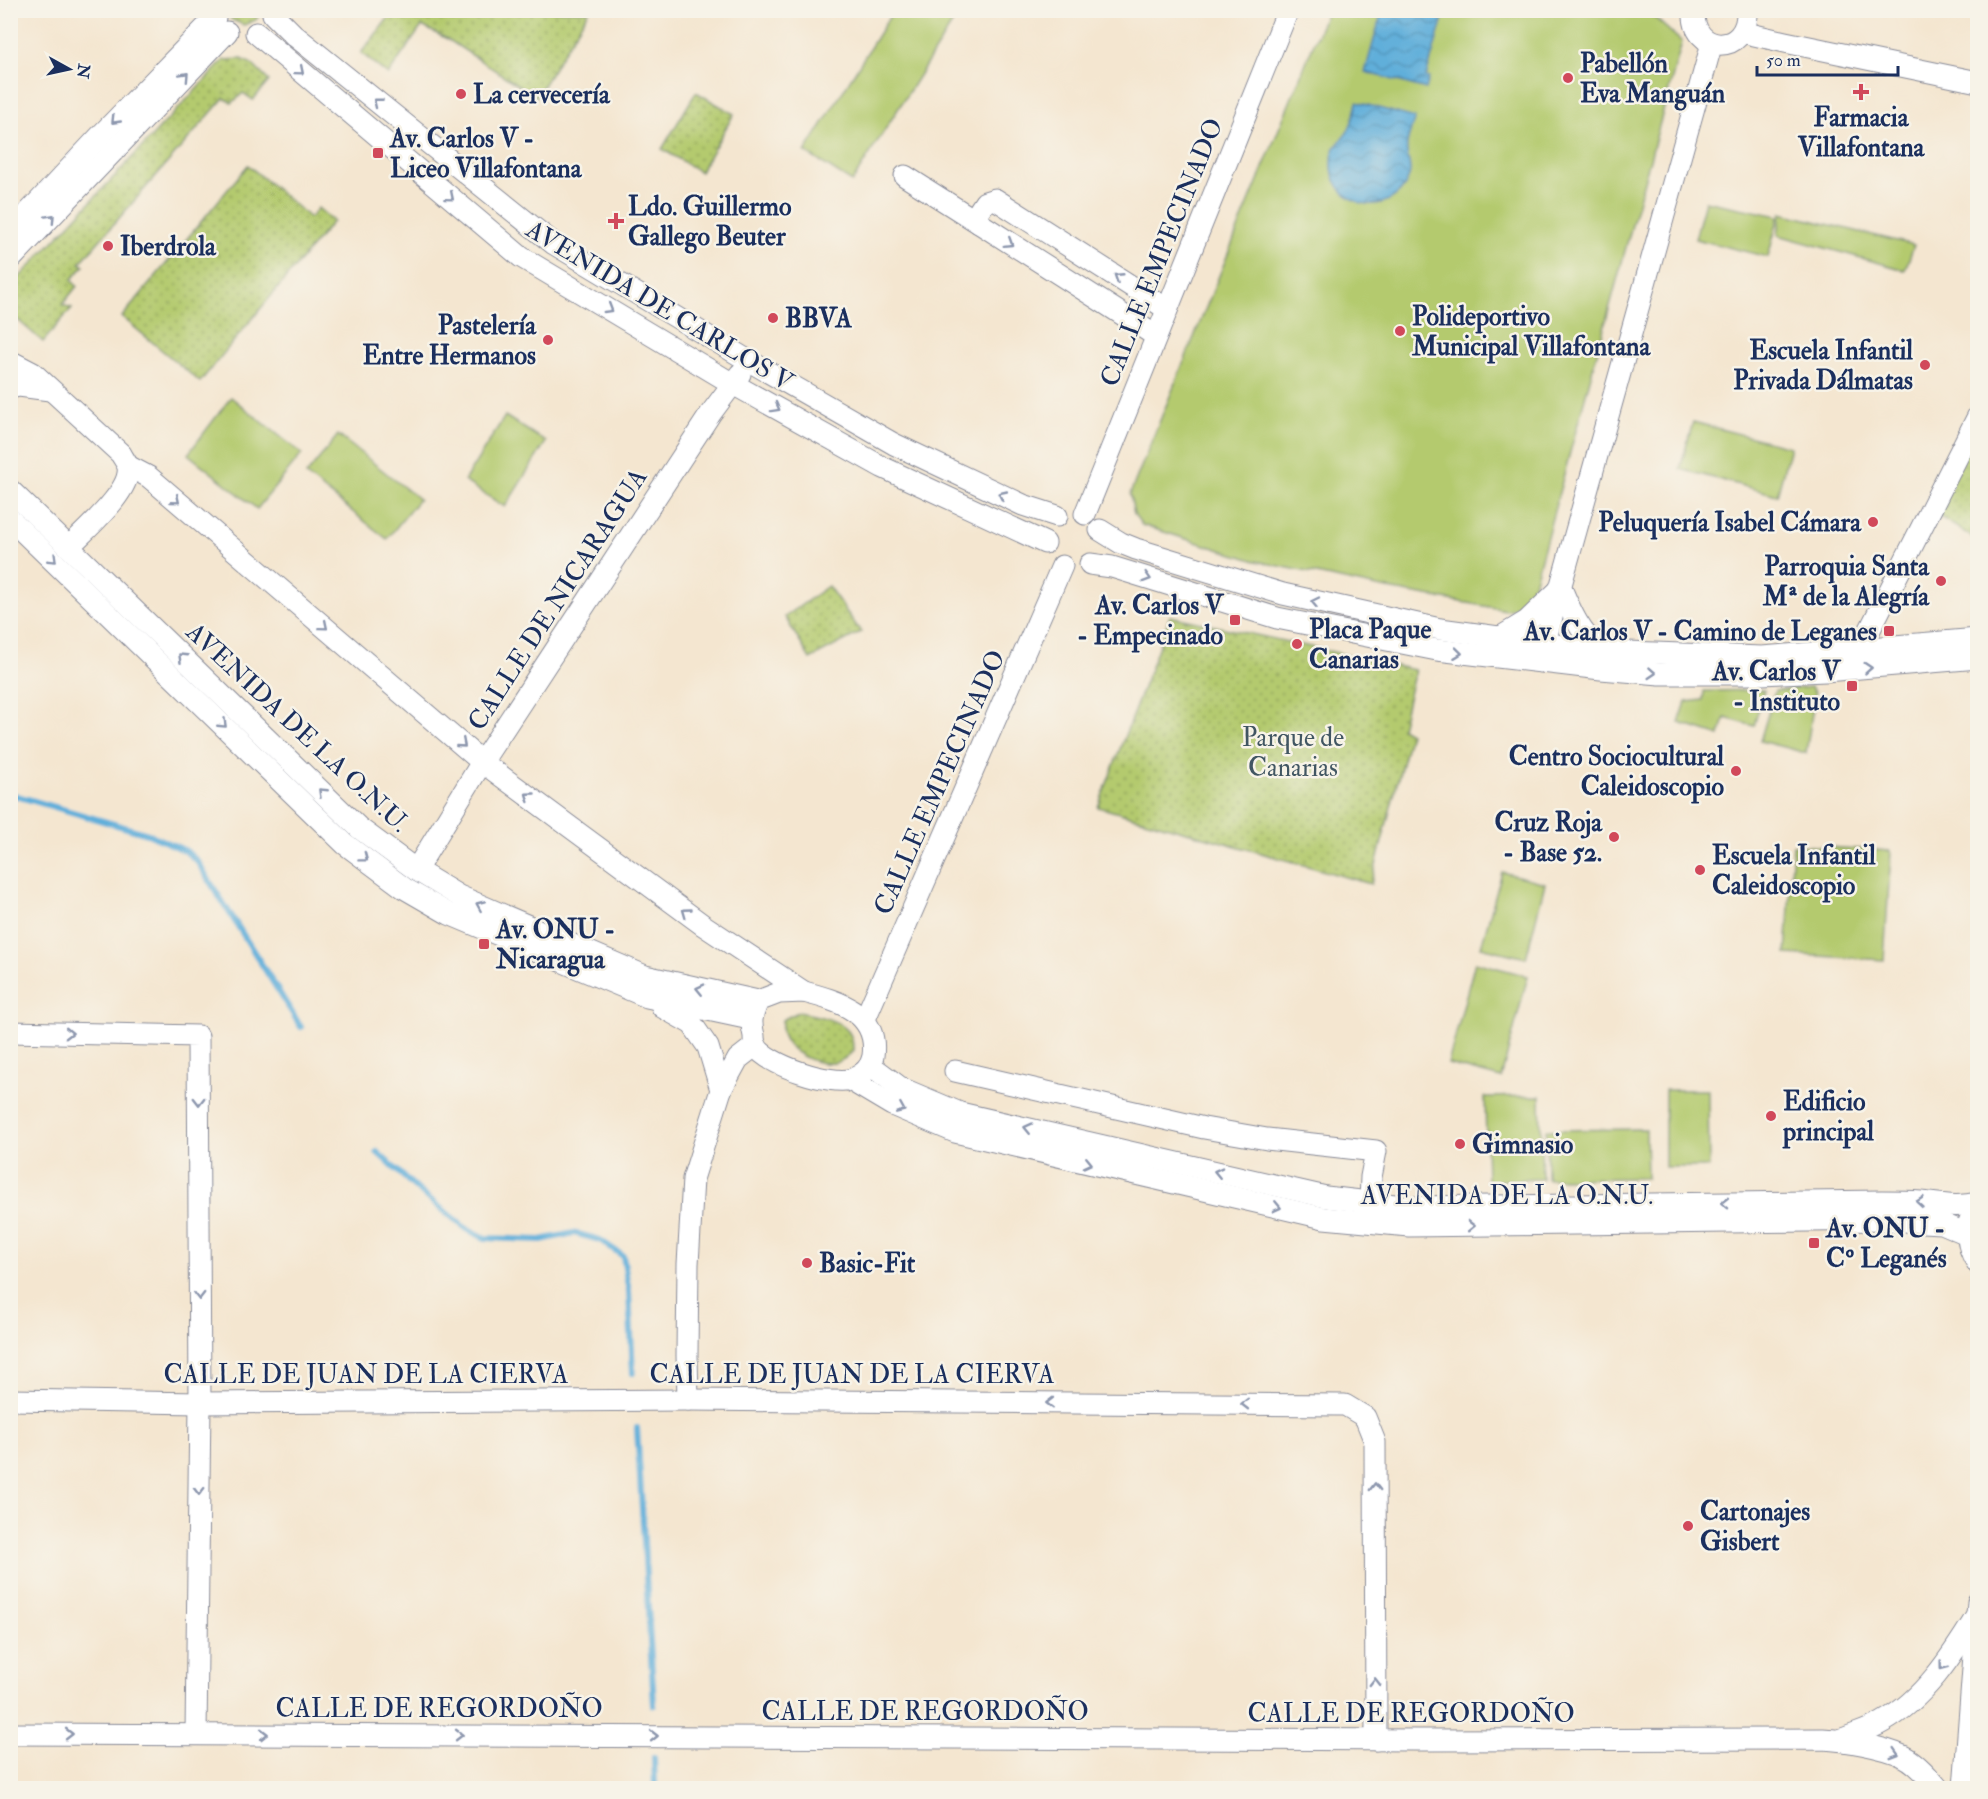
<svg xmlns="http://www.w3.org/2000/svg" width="1988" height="1799" font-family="'IM FELL Double Pica',serif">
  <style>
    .grass { fill: #b4ca6e; stroke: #687c66; stroke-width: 1.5 }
    .park { fill: url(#park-dots); stroke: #687c66; stroke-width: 1.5 }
    .water { fill: url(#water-waves); stroke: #3e6f9c; stroke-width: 1.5 }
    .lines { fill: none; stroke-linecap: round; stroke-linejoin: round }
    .stream { stroke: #60afda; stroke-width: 6 }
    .minor-casing { stroke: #888a97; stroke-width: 23 }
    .minor { stroke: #fff; stroke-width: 21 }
    .oneway { stroke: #8d97ae }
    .poi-dot { fill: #d1495b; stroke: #f7f3e8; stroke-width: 2 }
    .labels { text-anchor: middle; stroke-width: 5; stroke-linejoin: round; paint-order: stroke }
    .poi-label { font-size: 26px; font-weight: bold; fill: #1b2f5e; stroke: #f7f3e8; text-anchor: start }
    .street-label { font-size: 26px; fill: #1b2f5e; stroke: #f7f3e8 }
    .park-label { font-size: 26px; fill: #415662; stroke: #f7f3e8 }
  </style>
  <defs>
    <pattern id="park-dots" width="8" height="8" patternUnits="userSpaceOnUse" patternTransform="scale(1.5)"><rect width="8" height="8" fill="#b4ca6e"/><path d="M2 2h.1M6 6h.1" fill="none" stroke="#92a45e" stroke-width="1.8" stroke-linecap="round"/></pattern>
    <pattern id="water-waves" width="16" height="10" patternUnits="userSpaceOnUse" patternTransform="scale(1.5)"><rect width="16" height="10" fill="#60afda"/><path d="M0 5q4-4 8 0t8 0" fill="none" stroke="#4e8fb4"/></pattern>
  </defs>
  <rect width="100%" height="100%" fill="#f7f3e8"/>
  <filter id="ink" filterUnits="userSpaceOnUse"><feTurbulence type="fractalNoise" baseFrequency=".0167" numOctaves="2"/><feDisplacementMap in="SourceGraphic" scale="12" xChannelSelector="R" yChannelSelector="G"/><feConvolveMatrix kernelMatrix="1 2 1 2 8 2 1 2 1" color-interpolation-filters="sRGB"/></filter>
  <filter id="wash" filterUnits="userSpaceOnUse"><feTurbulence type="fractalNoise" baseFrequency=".008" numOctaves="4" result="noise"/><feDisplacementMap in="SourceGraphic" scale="24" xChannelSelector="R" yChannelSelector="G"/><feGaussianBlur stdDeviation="1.35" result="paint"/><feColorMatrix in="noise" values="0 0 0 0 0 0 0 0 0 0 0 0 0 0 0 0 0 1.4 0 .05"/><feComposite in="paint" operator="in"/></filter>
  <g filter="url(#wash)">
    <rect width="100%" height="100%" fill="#f4e6d0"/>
    <!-- grass -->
    <g class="grass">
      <path d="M893 11H960L852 182 805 152Z"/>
      <path d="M1327 11H1647L1682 42 1533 588C1526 600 1520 608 1506 610L1382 588 1256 561 1142 525 1134 514 1130 494Z"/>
      <path d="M1705 201 1779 216 1768 257 1695 239Z"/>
      <path d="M1781 213 1914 245 1905 270 1778 235Z"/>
      <path d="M231 397 302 454 257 509 188 454Z"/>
      <path d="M505 416 546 442 505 507 464 481Z"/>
      <path d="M1693 422 1790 447 1777 495 1680 469Z"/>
      <path d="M338 435 419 499 387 539 306 475Z"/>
      <path d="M1811 687 1815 694 1806 753 1760 741 1775 691Z"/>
      <path d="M1764 690 1754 726 1725 718 1720 736 1679 723 1686 702 1703 700 1704 691Z"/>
      <path d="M1793 845 1891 851 1884 960 1786 954Z"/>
      <path d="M1502 872 1545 883 1526 958 1481 947Z"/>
      <path d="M1475 962 1528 976 1501 1078 1448 1064Z"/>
      <path d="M1665 1090H1708L1709 1167H1665Z"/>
      <path d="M1540 1096 1542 1179 1487 1181 1485 1097Z"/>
      <path d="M1646 1129 1647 1178 1547 1179 1546 1130Z"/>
    </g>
    <!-- park -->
    <g class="park">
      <path d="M225 11H261L256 20 244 25 232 20Z"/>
      <path d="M394 11V10L589 11 536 97 449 40 422 26 388 75 361 53Z"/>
      <path d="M242 59 252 64 269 81 253 100 243 93 232 103 224 98 80 263 84 266 71 280 77 286 62 305 72 308 43 342 12 315 11 298 14 283 224 60Z"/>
      <path d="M696 92 734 114 700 172 662 149Z"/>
      <path d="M248 165 310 218 318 208 333 221 200 382 122 317Z"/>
      <path d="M1977 428 1976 517 1977 518V538H1974L1935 514Z"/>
      <path d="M828 586 861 632 810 659 785 617Z"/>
      <path d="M1170 616 1415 670 1401 728 1410 733 1371 884 1098 807Z"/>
      <path d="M798 1012C814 1015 844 1019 851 1036 853 1040 853 1046 853 1051 848 1056 842 1062 834 1063 815 1065 788 1053 782 1034 781 1031 782 1025 782 1020Z"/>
    </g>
    <!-- water -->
    <g class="water">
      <path d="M1382 11H1445L1426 77 1429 78 1426 89 1365 72Z"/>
      <path d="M1357 102 1415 118C1412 126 1408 136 1407 145 1405 160 1416 167 1405 185 1382 221 1329 203 1332 160 1332 145 1343 141 1349 129 1353 121 1355 111 1357 102Z"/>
    </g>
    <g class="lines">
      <!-- stream -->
      <g class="stream">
        <path d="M10 794 148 834 186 851 197 861 301 1027"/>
        <path d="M377 1152 417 1189 468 1230 485 1238 541 1240 574 1233 600 1240 623 1256 629 1292 633 1373"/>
        <path d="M637 1428 654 1705"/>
        <path d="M654 1757 655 1788"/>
      </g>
    </g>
  </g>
  <g filter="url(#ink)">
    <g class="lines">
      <!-- minor casing -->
      <g class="minor-casing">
        <g id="minor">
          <path d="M1694 10C1691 55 1749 56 1747 10"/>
          <path d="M273 14 294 35 554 244 749 361 894 444 1023 505 1057 516"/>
          <path d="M1744 31 1750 34 1785 42 1978 82"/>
          <path d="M256 33 521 257 733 384 882 467 1045 543"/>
          <path d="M905 176 979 223"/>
          <path d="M10 232 99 137 215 18"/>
          <path d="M10 260 227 32"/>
          <path d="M1156 336 979 223 977 214 985 202 995 199 1167 309"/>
          <path d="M10 361 33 373 121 454C123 458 127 463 128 467 132 491 85 530 69 547"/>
          <path d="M10 388 19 386 50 390"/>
          <path d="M128 466 149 477 482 762 703 925 804 992"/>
          <path d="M10 490 359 828 416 870 459 896 645 976 758 1001"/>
          <path d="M1085 514 1288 10"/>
          <path d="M10 519 345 844 404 888 449 914 647 997 750 1019"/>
          <path d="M1100 530 1121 543 1136 549 1283 594 1440 629 1601 651 1762 657 1978 639"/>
          <path d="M1090 564 1112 567 1277 618 1437 650 1601 669 1660 674H1762L1825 671 1978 658"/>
          <path d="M1499 638 1527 621 1561 588C1572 614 1579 631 1601 651"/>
          <path d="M1860 649 1978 416"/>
          <path d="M1544 656 1547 635 1712 43"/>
          <path d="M416 870 482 762 711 413 740 374"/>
          <path d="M804 992C838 1001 879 1012 873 1056 871 1068 863 1075 852 1079 832 1086 766 1065 755 1045 754 1042 754 1039 754 1036 750 1020 752 1016 758 1001L779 993Z"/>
          <path d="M662 1007 692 1024 708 1047 721 1090"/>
          <path d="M865 1019 1062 566"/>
          <path d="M10 1032 198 1036 200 1403 196 1734"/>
          <path d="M870 1065 901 1088 960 1113 1326 1197 1412 1207 1882 1201C1895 1201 1908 1201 1921 1202 1941 1204 1957 1208 1978 1203"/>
          <path d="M955 1071 1204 1128 1267 1139 1376 1151 1371 1177 1370 1203"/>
          <path d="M850 1080 892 1105 955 1132 1324 1218 1409 1226 1885 1220 1941 1223 1967 1234"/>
          <path d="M1969 1222C1966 1237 1968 1250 1978 1264"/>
          <path d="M10 1400 200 1403 688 1400 1345 1405 1365 1417 1375 1442 1376 1740"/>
          <path d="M688 1400 687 1355 688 1264 693 1179 721 1090 738 1059 756 1045"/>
          <path d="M10 1734 1419 1740 1823 1739C1844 1740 1884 1747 1903 1756 1916 1762 1929 1777 1938 1788"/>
          <path d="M1840 1740C1854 1734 1870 1730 1883 1722 1924 1699 1952 1656 1976 1617"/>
          <path d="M1964 1788 1978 1602"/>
        </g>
      </g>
      <!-- minor -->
      <use href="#minor" class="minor"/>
    </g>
    <!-- one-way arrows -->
    <defs><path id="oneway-chevron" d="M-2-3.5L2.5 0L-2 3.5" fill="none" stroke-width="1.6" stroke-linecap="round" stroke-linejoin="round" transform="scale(1.5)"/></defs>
    <g class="oneway">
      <use href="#oneway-chevron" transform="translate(300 71) rotate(40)"/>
      <use href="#oneway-chevron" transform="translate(185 76) rotate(-47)"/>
      <use href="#oneway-chevron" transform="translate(377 102) rotate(-141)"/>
      <use href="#oneway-chevron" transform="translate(115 120) rotate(134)"/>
      <use href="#oneway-chevron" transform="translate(450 197) rotate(40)"/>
      <use href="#oneway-chevron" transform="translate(51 218) rotate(-47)"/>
      <use href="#oneway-chevron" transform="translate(1009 243) rotate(32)"/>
      <use href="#oneway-chevron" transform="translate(1118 277) rotate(-147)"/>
      <use href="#oneway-chevron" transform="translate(609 309) rotate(31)"/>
      <use href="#oneway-chevron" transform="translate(776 408) rotate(29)"/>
      <use href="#oneway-chevron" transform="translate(1002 495) rotate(-155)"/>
      <use href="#oneway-chevron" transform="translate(176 500) rotate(40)"/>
      <use href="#oneway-chevron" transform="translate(53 559) rotate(44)"/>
      <use href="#oneway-chevron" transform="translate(1147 578) rotate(17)"/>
      <use href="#oneway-chevron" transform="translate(1315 602) rotate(-168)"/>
      <use href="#oneway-chevron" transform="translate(324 626) rotate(40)"/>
      <use href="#oneway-chevron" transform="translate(1458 653) rotate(7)"/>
      <use href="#oneway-chevron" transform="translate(182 657) rotate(-136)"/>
      <use href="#oneway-chevron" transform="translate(1868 668) rotate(-4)"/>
      <use href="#oneway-chevron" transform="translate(1652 673) rotate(4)"/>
      <use href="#oneway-chevron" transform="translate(223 724) rotate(44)"/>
      <use href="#oneway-chevron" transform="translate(462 744) rotate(41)"/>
      <use href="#oneway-chevron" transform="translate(322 792) rotate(-136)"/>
      <use href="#oneway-chevron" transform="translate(529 796) rotate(-144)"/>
      <use href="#oneway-chevron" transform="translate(364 858) rotate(37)"/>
      <use href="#oneway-chevron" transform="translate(480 905) rotate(-157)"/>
      <use href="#oneway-chevron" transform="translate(686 912) rotate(-144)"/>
      <use href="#oneway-chevron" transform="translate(700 989) rotate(-167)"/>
      <use href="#oneway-chevron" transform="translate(69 1033) rotate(1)"/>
      <use href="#oneway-chevron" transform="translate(199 1101) rotate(90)"/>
      <use href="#oneway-chevron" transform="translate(901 1109) rotate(23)"/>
      <use href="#oneway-chevron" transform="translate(1028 1128) rotate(-167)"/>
      <use href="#oneway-chevron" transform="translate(1088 1163) rotate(13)"/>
      <use href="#oneway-chevron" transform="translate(1218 1172) rotate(-167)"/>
      <use href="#oneway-chevron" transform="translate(1920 1202) rotate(-175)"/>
      <use href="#oneway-chevron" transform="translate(1725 1203) rotate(179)"/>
      <use href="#oneway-chevron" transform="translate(1277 1207) rotate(13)"/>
      <use href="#oneway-chevron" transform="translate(1471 1226) rotate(-1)"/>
      <use href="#oneway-chevron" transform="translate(199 1296) rotate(90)"/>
      <use href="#oneway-chevron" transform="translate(1050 1403) rotate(-180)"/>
      <use href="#oneway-chevron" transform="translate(1245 1404) rotate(-180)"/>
      <use href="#oneway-chevron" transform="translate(1375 1487) rotate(-90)"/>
      <use href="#oneway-chevron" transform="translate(199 1491) rotate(91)"/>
      <use href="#oneway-chevron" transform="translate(1943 1666) rotate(127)"/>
      <use href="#oneway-chevron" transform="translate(1375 1682) rotate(-90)"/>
      <use href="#oneway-chevron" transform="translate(69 1734)"/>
      <use href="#oneway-chevron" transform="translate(264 1734)"/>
      <use href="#oneway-chevron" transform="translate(459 1735)"/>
      <use href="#oneway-chevron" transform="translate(654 1736)"/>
      <use href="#oneway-chevron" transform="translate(1895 1754) rotate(17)"/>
    </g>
  </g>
  <!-- markers -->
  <g class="poi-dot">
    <circle cx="1568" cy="78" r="6"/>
    <path d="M1858 83h6v6h6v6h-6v6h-6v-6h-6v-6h6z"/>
    <circle cx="461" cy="94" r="6"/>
    <rect x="372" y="147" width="12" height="12" rx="3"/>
    <path d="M613 212h6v6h6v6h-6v6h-6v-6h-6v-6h6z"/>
    <circle cx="108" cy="246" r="6"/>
    <circle cx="773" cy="318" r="6"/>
    <circle cx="1400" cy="331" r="6"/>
    <circle cx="548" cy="340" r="6"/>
    <circle cx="1925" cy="365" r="6"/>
    <circle cx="1873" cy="522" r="6"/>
    <circle cx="1941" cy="581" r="6"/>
    <rect x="1229" y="614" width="12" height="12" rx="3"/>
    <rect x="1883" y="625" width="12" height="12" rx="3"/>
    <circle cx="1297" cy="644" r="6"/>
    <rect x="1846" y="680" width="12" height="12" rx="3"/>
    <circle cx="1736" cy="771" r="6"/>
    <circle cx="1614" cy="837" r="6"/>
    <circle cx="1700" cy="870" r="6"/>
    <rect x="478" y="938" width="12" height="12" rx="3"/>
    <circle cx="1771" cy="1116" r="6"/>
    <circle cx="1460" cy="1144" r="6"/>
    <rect x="1808" y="1237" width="12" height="12" rx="3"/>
    <circle cx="807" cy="1263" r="6"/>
    <circle cx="1688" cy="1526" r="6"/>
  </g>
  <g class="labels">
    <!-- poi labels -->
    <g class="poi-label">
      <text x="1580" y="72">Pabellón<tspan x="1580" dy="30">Eva Manguán</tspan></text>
      <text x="473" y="103">La cervecería</text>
      <text x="1861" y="126" text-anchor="middle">Farmacia<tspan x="1861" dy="30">Villafontana</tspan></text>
      <text x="390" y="147">Av. Carlos V -<tspan x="390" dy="30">Liceo Villafontana</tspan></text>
      <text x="628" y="215">Ldo. Guillermo<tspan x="628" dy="30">Gallego Beuter</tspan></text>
      <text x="120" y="255">Iberdrola</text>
      <text x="1412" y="325">Polideportivo<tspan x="1412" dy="30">Municipal Villafontana</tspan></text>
      <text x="785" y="327">BBVA</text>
      <text x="536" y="334" text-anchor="end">Pastelería<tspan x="536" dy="30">Entre Hermanos</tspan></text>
      <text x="1913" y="359" text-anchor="end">Escuela Infantil<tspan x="1913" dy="30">Privada Dálmatas</tspan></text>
      <text x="1861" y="531" text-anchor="end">Peluquería Isabel Cámara</text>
      <text x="1929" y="575" text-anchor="end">Parroquia Santa<tspan x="1929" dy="30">Mª de la Alegría</tspan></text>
      <text x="1223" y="614" text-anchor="end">Av. Carlos V<tspan x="1223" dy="30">- Empecinado</tspan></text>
      <text x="1309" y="638">Placa Paque<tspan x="1309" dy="30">Canarias</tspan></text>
      <text x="1877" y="640" text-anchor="end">Av. Carlos V - Camino de Leganes</text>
      <text x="1840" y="680" text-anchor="end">Av. Carlos V<tspan x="1840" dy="30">- Instituto</tspan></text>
      <text x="1724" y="765" text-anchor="end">Centro Sociocultural<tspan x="1724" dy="30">Caleidoscopio</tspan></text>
      <text x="1602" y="831" text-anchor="end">Cruz Roja<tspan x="1602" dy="30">- Base 52.</tspan></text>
      <text x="1712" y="864">Escuela Infantil<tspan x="1712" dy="30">Caleidoscopio</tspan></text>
      <text x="496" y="938">Av. ONU -<tspan x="496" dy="30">Nicaragua</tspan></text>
      <text x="1783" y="1110">Edificio<tspan x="1783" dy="30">principal</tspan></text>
      <text x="1472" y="1153">Gimnasio</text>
      <text x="1826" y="1237">Av. ONU -<tspan x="1826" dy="30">Cº Leganés</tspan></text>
      <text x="819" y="1272">Basic-Fit</text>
      <text x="1700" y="1520">Cartonajes<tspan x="1700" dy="30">Gisbert</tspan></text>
    </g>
    <!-- street labels -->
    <g class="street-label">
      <text transform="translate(1161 252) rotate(-68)" y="9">CALLE EMPECINADO</text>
      <text transform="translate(660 305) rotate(31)" y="9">AVENIDA DE CARLOS V</text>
      <text transform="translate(557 599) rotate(-57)" y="9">CALLE DE NICARAGUA</text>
      <text transform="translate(298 727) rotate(43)" y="9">AVENIDA DE LA O.N.U.</text>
      <text transform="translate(939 782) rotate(-66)" y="9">CALLE EMPECINADO</text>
      <text x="1507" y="1204">AVENIDA DE LA O.N.U.</text>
      <text x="366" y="1383">CALLE DE JUAN DE LA CIERVA</text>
      <text x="852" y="1383">CALLE DE JUAN DE LA CIERVA</text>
      <text x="439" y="1717">CALLE DE REGORDOÑO</text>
      <text x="925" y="1720">CALLE DE REGORDOÑO</text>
      <text x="1411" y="1722">CALLE DE REGORDOÑO</text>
    </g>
    <!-- park labels -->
    <g class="park-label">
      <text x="1293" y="746">Parque de<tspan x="1293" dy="30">Canarias</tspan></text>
    </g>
  </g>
  <!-- margin -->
  <rect width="1988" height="1799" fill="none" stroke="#f7f3e8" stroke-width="36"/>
  <!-- north arrow -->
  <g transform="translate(69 69) rotate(98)" stroke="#f7f3e8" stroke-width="4.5" paint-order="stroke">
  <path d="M0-4.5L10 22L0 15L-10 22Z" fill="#1b2f5e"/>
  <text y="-9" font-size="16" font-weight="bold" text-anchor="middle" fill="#1b2f5e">N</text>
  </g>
  <!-- scale -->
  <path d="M1757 66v9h141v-9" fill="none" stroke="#1b2f5e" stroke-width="3"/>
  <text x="1766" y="66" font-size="18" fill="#1b2f5e" stroke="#f7f3e8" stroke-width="4.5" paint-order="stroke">50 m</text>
</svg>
